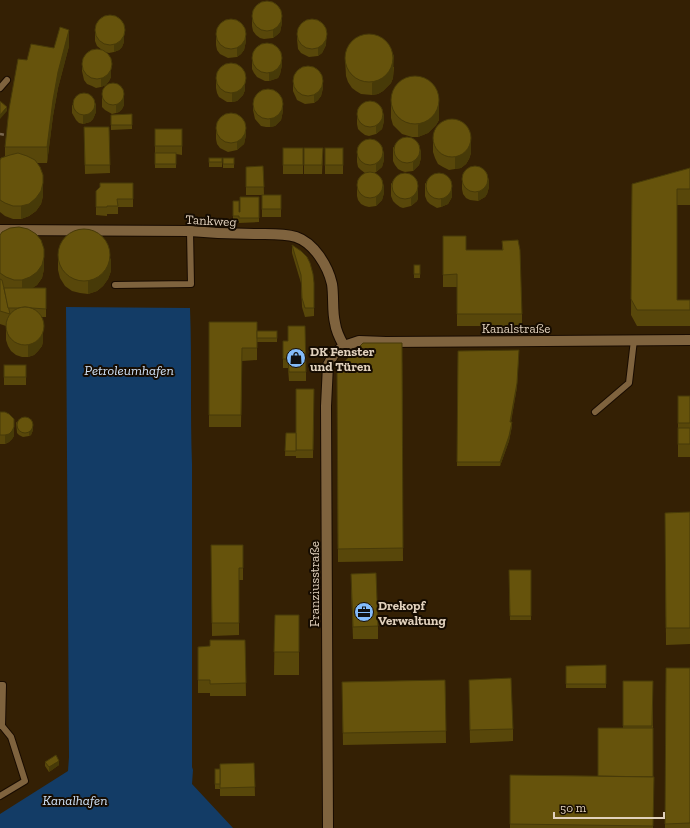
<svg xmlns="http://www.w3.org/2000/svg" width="690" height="828" font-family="'Zilla Slab',serif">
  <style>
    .water { fill: #133c66 }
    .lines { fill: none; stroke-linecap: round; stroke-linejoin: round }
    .service-casing { stroke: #180b00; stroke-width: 8 }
    .minor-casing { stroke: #180b00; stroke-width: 12 }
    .secondary-casing { stroke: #180b00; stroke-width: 12 }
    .path { stroke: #79674e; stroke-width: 2.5; stroke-dasharray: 4 2; stroke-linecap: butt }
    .service { stroke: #7f633e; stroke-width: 6 }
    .minor { stroke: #7f633e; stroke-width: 10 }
    .secondary { stroke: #7f633e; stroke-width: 10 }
    .wall { fill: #58470a }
    .shaded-wall { fill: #473a08 }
    .building { fill: #66530c; stroke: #473a08 }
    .labels { text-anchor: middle; stroke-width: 4; stroke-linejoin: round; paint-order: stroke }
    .street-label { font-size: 13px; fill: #e1d1bd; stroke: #160c01 }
    .poi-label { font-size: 13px; font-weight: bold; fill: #e1d1bd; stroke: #160c01; text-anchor: start }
    .water-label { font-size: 14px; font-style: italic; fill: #cfe1f6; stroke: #160c01 }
  </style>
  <rect width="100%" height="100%" fill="#342004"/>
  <!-- water -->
  <path class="water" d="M66 307 190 308C192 360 190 412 192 464V767L193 770 192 784 233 828H0V814L68 771 69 757Z"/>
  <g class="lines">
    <!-- service casing -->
    <g class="service-casing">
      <g id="service">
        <path d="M0 88 7 80"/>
        <path d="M115 285 191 284 190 231"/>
        <path d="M595 412 629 383 634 340"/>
        <path d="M0 685H3L2 726H0"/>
        <path d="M0 796 25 781 11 737 2 726"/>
      </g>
    </g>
    <!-- minor casing -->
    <g class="minor-casing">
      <path id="minor" d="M0 230 190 231C211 233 233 234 254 234 268 234 283 233 296 237 314 243 328 266 332 284 334 297 332 311 335 323 336 331 340 339 344 346"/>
    </g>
    <!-- secondary casing -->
    <g class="secondary-casing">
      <path id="secondary" d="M328 828 326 406 328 365 334 354 344 346 359 341 386 342 690 340"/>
    </g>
    <!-- path -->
    <path class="path" d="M0 134 5 135"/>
    <!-- service -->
    <use href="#service" class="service"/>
    <!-- minor -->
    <use href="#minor" class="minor"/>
    <!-- secondary -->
    <use href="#secondary" class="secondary"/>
  </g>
  <!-- wall -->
  <g class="wall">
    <path d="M252 13 282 23 280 32 277 35 273 38 264 39 260 38 256 35 253 31 252 26Z"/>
    <path d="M95 28 124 42 122 47 119 50 114 52 109 53 105 52 111 77 109 81 106 85 101 87 96 88 92 86 87 84 84 80 82 71V62L102 50 97 46 95 41Z"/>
    <path d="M297 31 326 45 322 53 318 56 309 57 301 53 298 49 297 39Z"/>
    <path d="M216 32 246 41 244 50 241 54 237 57 228 58 220 54 217 50 216 45Z"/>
    <path d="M69 46 58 88 53 116 47 163H37L43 196 41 204 36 211 29 216 21 219H13L5 216 0 212V160L5 157V147L27 60 54 48Z"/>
    <path d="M252 56 282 65 280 74 278 78 269 81H265L257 77 254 73 252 69Z"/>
    <path d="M345 57 394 67 393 78 391 83 383 91 378 94 372 95 361 94 356 91 352 88 348 82 346 76Z"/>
    <path d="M293 78 323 88 321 96 318 100 314 103 305 104 297 100 293 91Z"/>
    <path d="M216 79 245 90 243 95 237 101 232 102H227L219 97 217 93 216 88Z"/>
    <path d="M102 91 124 105 122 109 119 112 116 113 112 114 105 110 102 107Z"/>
    <path d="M391 99 439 109V120L436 125 428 133 418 137H412L402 134 393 125 391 118Z"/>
    <path d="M253 101 283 111 281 120 275 126 270 127H266L261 126 255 119 253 110Z"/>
    <path d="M72 105 96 112 93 119 90 122 83 124 79 123 76 120 72 113Z"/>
    <path d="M357 111 384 121 382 129 376 134 369 136 365 135 361 132 358 129 357 124Z"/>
    <path d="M132 114V129L111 130V115Z"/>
    <path d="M216 126 246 135 244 144 237 150 228 152 220 148 217 144 216 139Z"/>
    <path d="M84 127H109L110 173 85 174Z"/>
    <path d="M155 129H182V155L176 154V168H155Z"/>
    <path d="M433 140 471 153 469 159 466 164 461 168 449 170 443 167 438 164 435 158 433 152Z"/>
    <path d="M393 147 421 158 419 165 413 171 405 172 402 171 398 169 395 165 393 161Z"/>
    <rect x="283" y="148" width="20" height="26"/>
    <path d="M304 148H323L322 174H304Z"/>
    <rect x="325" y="148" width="18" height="26"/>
    <path d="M357 149 384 160 382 167 376 172H375L384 193 382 200 376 206 369 207 365 206 361 204 358 200 357 196V183L365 173 361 170 358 167 357 162Z"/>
    <rect x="209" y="158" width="13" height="9"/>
    <rect x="223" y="158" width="11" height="10"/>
    <path d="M263 166 264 195H281V217H262V195H246V167Z"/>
    <path d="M690 168V205H677V300H690V326H637L631 315 632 184Z"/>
    <path d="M462 181 489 187 487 194 485 197 478 201 470 200 466 198 463 194 462 189Z"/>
    <path d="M133 183V207H118V214H107V216L96 215V191Z"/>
    <path d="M391 183 418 198 417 201 411 206 403 208 400 207 396 204 393 201 391 196Z"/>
    <path d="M425 183 452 197 448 204 441 207 437 208 430 204 427 201 425 196Z"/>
    <path d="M259 197V222L239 223V221H233V201L239 212H240Z"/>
    <path d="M0 235 44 269 42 278 37 285 32 288H46V317H41L43 341 42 346 38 351 34 355 28 357H22L16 355 11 351 8 346 6 340V326L0 324Z"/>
    <path d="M443 236 466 250H502V241L522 314V326H457V287H443Z"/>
    <path d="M292 245 314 283V316L305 317 302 307 301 283 292 253Z"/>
    <path d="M58 257 111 271 108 279 103 286 97 291 88 294 80 293 72 291 65 286 60 278 58 270Z"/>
    <rect x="414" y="265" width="6" height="13"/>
    <path d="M209 322 257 331H277V342H257V360L242 361 241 427H209Z"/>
    <path d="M283 341 306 372V381H289L288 368H283Z"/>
    <path d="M402 343 403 561 338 562 337 369Z"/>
    <path d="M458 351 517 387 511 422 512 426 509 441 500 466H457Z"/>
    <rect x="4" y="365" width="22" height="20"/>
    <path d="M314 389 313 458H296V456H285L286 433H296Z"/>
    <rect x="678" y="396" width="12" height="61"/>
    <path d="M0 412 14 436 12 439 9 442 5 444H0Z"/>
    <path d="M16 422 33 430 31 435 29 436 23 437 19 435 17 433Z"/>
    <path d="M690 512V644L666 645 665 513Z"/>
    <path d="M211 545H243V580H239V635L212 636Z"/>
    <path d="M509 570H531V620H510Z"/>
    <path d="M351 586 378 626V639H353Z"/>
    <path d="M275 615H299V675H274Z"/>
    <path d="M245 640 246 696H210V693H198V647L210 646Z"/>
    <path d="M606 665V688H566V666Z"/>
    <path d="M666 668H690V828H665Z"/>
    <path d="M445 680 446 743 343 745 342 682Z"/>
    <path d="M469 680 513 729V741L470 743Z"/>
    <path d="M623 681H653V828H510V775L598 776 623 728Z"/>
    <path d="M45 762 59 765 49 772 45 766Z"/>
    <path d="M254 763 255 796H220V783V789H215V769H220Z"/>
  </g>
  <!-- shaded-wall -->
  <g class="shaded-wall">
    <path d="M282 14V23L280 32 277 35 273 38V29Z"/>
    <path d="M69 30V46L58 88 53 116 47 163V147L53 100 58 72Z"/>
    <path d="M327 32 326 45 322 53 318 56V47Z"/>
    <path d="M246 33V41L244 50 241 54 237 57V48Z"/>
    <path d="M124 34V42L122 47 119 50 114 52V44Z"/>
    <path d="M394 54 393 78 391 83 383 91 378 94 372 95V83Z"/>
    <path d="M282 57V65L280 74 278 78 269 81V73Z"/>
    <path d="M111 68V77L109 81 106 85 101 87V78Z"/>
    <path d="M323 79V88L321 96 318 100 314 103V94Z"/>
    <path d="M245 82V90L243 95 237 101 232 102V93Z"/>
    <path d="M439 96V120L436 125 428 133 418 137V125Z"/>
    <path d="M124 97V105L122 109 119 112 116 113V105Z"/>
    <path d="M283 102V111L281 120 275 126 270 127V119Z"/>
    <path d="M96 103V112L93 119 90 122 83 124V115Z"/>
    <path d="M7 107V111L0 119V115Z"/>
    <path d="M384 113V121L382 129 376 134V126Z"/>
    <path d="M246 127V135L244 144 237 150V142Z"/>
    <path d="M471 140V153L469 159 466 164 461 168 455 169V157Z"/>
    <path d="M421 149V158L419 165 413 171V162Z"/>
    <path d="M384 151V160L382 167 376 172V164Z"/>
    <path d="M489 178V187L487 194 485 197 478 201V192Z"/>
    <path d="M43 183V196L41 204 36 211 29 216 21 219V206Z"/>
    <path d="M384 184V193L382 200 376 206V197Z"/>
    <path d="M418 189V198L417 201 411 206V198Z"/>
    <path d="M452 189V197L448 204 441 207V199Z"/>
    <path d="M44 257V269L42 278 37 285 30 290 22 292V280Z"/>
    <path d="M111 258V271L108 279 103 286 97 291 88 294V281Z"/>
    <path d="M43 328V341L42 346 38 351 34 355 28 357V345Z"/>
    <path d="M519 355 517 387 510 426V422Z"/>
    <path d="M512 422V426L509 441 500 466V462Z"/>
    <path d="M33 426V430L31 435 29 436V432Z"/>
    <path d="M14 427V436L12 439 9 442 5 444V435Z"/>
    <path d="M59 761V765L49 772V767Z"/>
  </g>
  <!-- building -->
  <g class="building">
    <circle cx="267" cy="16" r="15"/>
    <circle cx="110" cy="30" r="15"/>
    <circle cx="231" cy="34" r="15"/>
    <circle cx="312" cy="34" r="15"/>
    <path d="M60 27 69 30 58 72 53 100 47 147H5L9 109 18 59 27 60 31 44 54 48Z"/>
    <circle cx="369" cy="58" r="24"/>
    <circle cx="267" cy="58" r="15"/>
    <circle cx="97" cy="64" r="15"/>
    <circle cx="231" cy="78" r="15"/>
    <circle cx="308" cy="81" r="15"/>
    <circle cx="415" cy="100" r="24"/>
    <circle cx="113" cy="94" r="11"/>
    <circle cx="268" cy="104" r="15"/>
    <circle cx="84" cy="104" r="11"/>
    <circle cx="370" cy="114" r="13"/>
    <path d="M0 101 7 107 0 115Z"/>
    <circle cx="231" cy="128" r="15"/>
    <path d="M132 114V125H111V115Z"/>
    <circle cx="452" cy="138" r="19"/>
    <path d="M84 127H109L110 165H85Z"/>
    <rect x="155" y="129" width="27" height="17"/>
    <circle cx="407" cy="150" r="13"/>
    <circle cx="370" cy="152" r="13"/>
    <rect x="283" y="148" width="20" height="17"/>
    <path d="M304 148H323L322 165H304Z"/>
    <rect x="325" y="148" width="18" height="17"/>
    <path d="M18 153 27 156 35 160 40 167 43 175V183L41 191 36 198 29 204 21 206H13L5 203 0 200V160L1 158 10 155Z"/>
    <rect x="155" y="153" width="21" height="11"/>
    <rect x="209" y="158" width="13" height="4"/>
    <rect x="223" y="158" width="11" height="6"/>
    <circle cx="475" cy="179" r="13"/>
    <path d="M263 166 264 187H246V167Z"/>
    <path d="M690 168V189H677V300H690V310H637L631 299 632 184Z"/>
    <circle cx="370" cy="185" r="13"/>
    <circle cx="405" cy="186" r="13"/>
    <circle cx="439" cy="186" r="13"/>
    <path d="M100 183H133V199H117L118 206H107V207H96V191L100 187Z"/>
    <rect x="262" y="195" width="19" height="14"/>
    <path d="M240 197H259V218H239V216H233V201H239V212H240Z"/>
    <path d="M19 227 28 229 36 234 41 240 44 249V257L42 265 37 272 30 277 22 280H14L6 277 0 273V235L2 232 10 228Z"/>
    <circle cx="84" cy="255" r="26"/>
    <path d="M443 236H466V250H503L502 241 518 240 520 250 522 314H457V274L443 275Z"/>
    <path d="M292 245 301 251 307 257 310 263 313 274 314 283V308H305L302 298 301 275Z"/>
    <rect x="414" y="265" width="6" height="9"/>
    <path d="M0 279 2 280 10 314 0 311Z"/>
    <path d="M4 288H46V309L32 308 25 307 18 308H8Z"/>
    <circle cx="25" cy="326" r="19"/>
    <path d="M209 322H257V348H242L241 415H209Z"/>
    <path d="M288 326H305L306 372H289L288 359H283V341H288Z"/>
    <rect x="257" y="331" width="20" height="7"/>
    <path d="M363 343H402L403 548 338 549 337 369Z"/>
    <path d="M519 350 517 383 510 422H512L509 436 500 462H457L458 351Z"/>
    <rect x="4" y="365" width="22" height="12"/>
    <path d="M296 389H314L313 450H296Z"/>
    <rect x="678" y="396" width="12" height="27"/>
    <path d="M0 412H5L9 414 14 419V427L12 431 9 434 5 435H0Z"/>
    <circle cx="25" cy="425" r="8"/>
    <rect x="678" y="428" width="12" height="16"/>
    <path d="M286 433H296V451H285Z"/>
    <path d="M690 512V628H666L665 513Z"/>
    <path d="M211 545H243V568H239V623H212Z"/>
    <path d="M509 570H531V616H510Z"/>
    <path d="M376 573 378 626 353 627 351 574Z"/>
    <path d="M275 615H299V652H274Z"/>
    <path d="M210 640H245L246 683 210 684V680H198V647L210 646Z"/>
    <path d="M606 665V684H566V666Z"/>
    <path d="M666 668H690V823L665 824Z"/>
    <path d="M511 678 513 729 470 730 469 680Z"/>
    <path d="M445 680 446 731 343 733 342 682Z"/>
    <path d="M623 681H653L652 726H623Z"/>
    <path d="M598 728H653V777L598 776Z"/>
    <path d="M56 755 59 761 49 767 45 762Z"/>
    <path d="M254 763 255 787 220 788V764Z"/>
    <rect x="215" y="769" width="5" height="15"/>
    <path d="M510 775 654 777 653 826 510 824Z"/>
  </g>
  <!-- icons -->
  <defs>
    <g id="shop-disc" transform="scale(1)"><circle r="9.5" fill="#84bcfb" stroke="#160c01"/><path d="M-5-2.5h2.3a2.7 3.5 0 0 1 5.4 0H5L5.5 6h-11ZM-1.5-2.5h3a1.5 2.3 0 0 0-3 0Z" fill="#111"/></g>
    <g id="office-disc" transform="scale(1)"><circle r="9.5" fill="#84bcfb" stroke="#160c01"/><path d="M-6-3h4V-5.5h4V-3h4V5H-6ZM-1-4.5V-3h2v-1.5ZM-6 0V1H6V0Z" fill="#111"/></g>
  </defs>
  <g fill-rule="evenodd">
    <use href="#shop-disc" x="296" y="358"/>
    <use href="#office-disc" x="364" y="612"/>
  </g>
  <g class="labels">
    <!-- street labels -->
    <g class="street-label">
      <text transform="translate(211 220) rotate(3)" y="5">Tankweg</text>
      <text x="516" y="333">Kanalstraße</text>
      <text transform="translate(314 584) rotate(-90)" y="5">Franziusstraße</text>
    </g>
    <!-- poi labels -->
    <g class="poi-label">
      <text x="310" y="356">DK Fenster<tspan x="310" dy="15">und Türen</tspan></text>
      <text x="378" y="610">Drekopf<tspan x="378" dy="15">Verwaltung</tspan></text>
    </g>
    <!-- water labels -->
    <g class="water-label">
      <text x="129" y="375">Petroleumhafen</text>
      <text x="75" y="805">Kanalhafen</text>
    </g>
  </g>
  <!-- scale -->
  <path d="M554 812v6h110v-6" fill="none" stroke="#e1d1bd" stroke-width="2"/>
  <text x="560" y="812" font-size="12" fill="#e1d1bd" stroke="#160c01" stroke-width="3" paint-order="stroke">50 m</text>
</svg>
